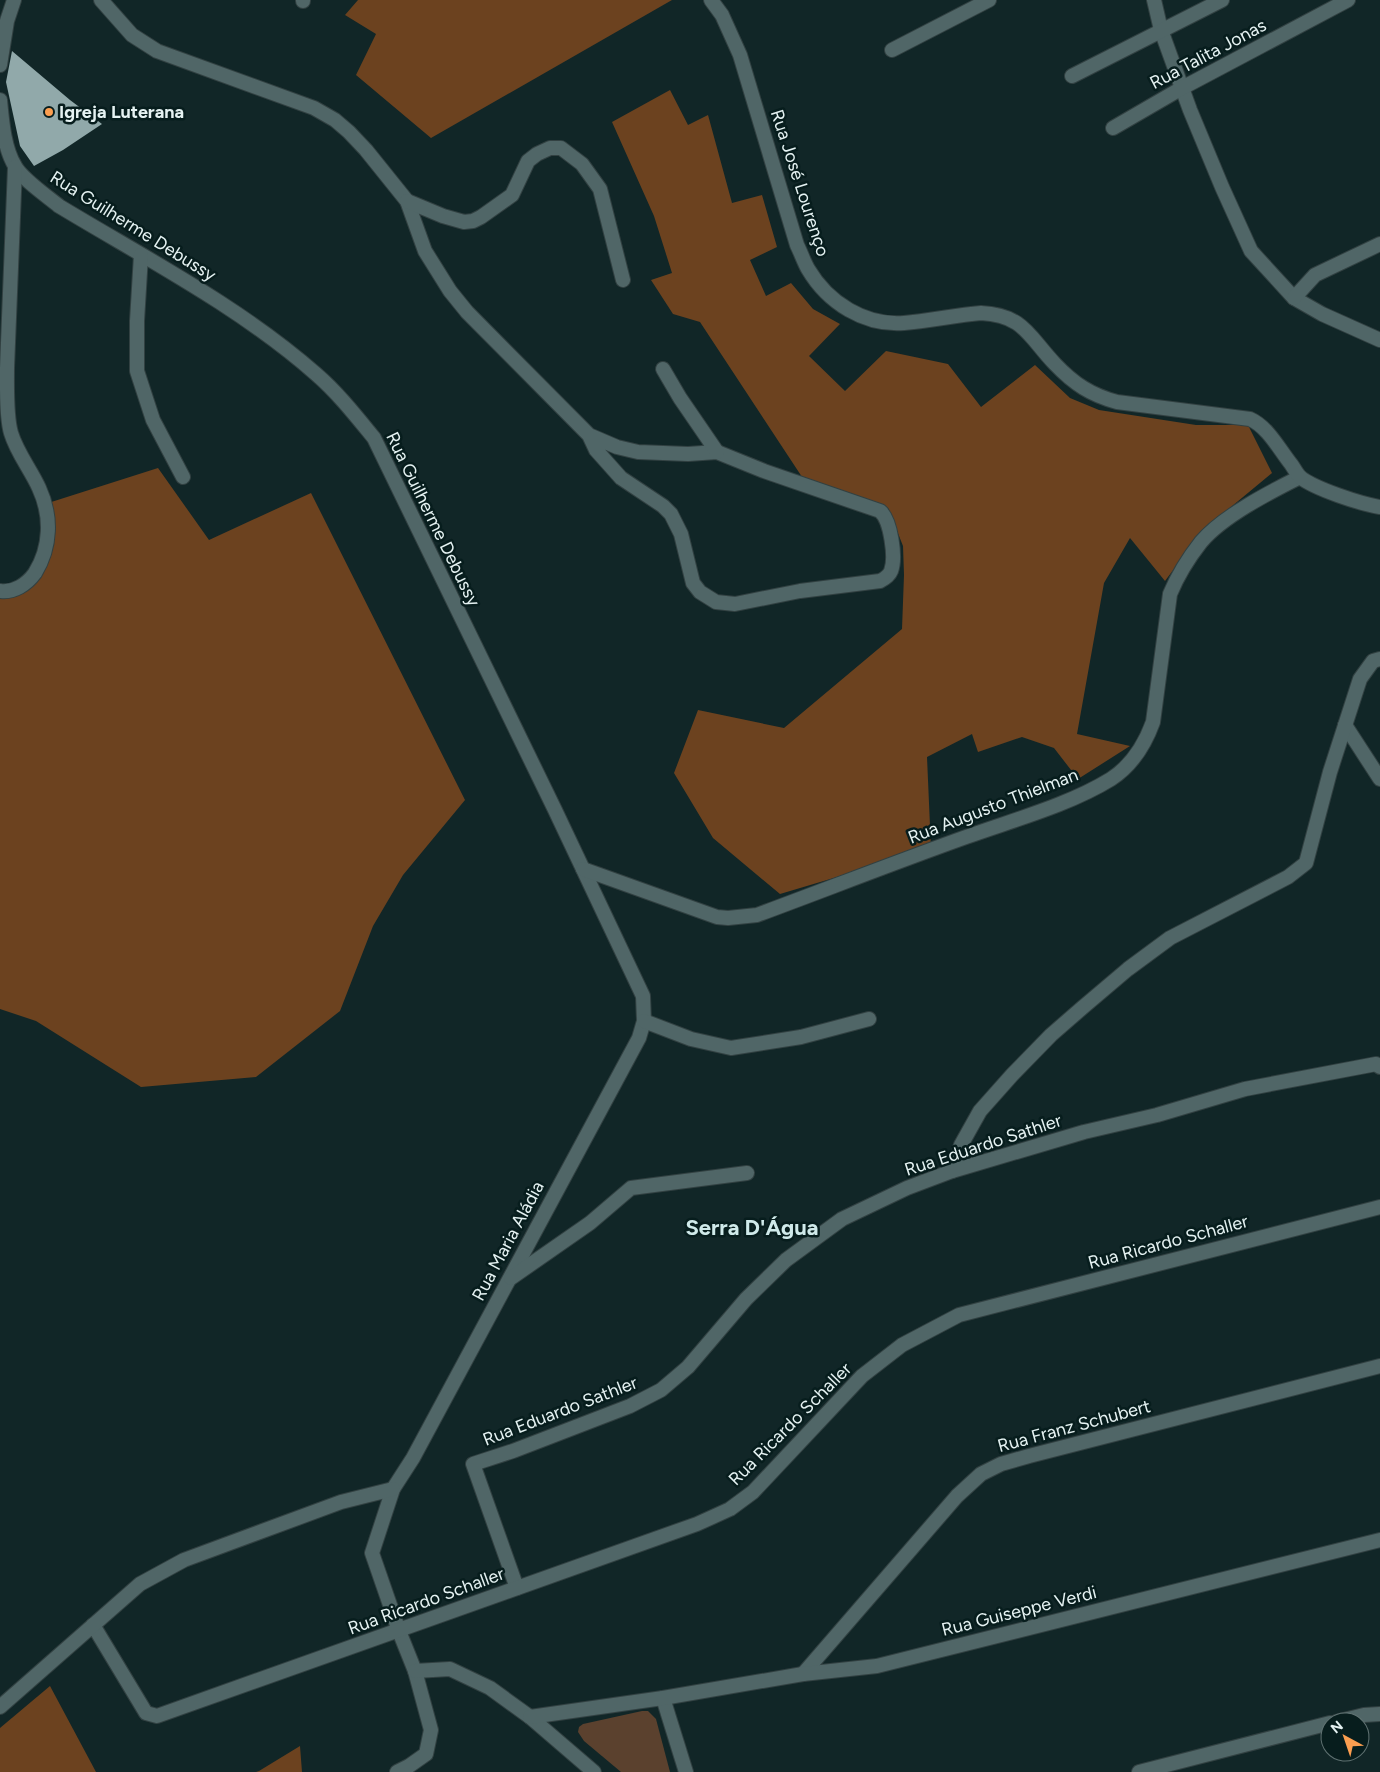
<svg xmlns="http://www.w3.org/2000/svg" width="1380" height="1772" font-family="Figtree,sans-serif">
  <style>
    .green { fill: #5b412e }
    .forest { fill: #6c421f }
    .building { fill: #91a9aa }
    .lines { fill: none; stroke-linecap: round; stroke-linejoin: round }
    .minor-casing { stroke: #324142; stroke-width: 16 }
    .tertiary-casing { stroke: #324142; stroke-width: 16 }
    .minor { stroke: #506667; stroke-width: 14 }
    .tertiary { stroke: #506667; stroke-width: 14 }
    .poi-dot { fill: #fb9e50; stroke: #071d1d; stroke-width: 2 }
    .labels { text-anchor: middle; stroke-width: 5; stroke-linejoin: round; paint-order: stroke }
    .street-label { font-size: 18px; fill: #e5f2f2; stroke: #071d1d }
    .poi-label { font-size: 18px; font-weight: bold; fill: #e5f2f2; stroke: #071d1d; text-anchor: start }
    .district-label { font-size: 22px; font-weight: bold; fill: #d0eaea; stroke: #071d1d }
  </style>
  <rect width="100%" height="100%" fill="#112627"/>
  <!-- green -->
  <path class="green" d="M642 1711H648L656 1719 670 1772H621L584 1741 578 1732 579 1727 583 1724Z"/>
  <!-- forest -->
  <g class="forest">
    <path d="M358 0H672L431 138 356 75 376 34 345 15Z"/>
    <path d="M670 90 688 125 708 115 732 203 762 195 777 247 750 260 766 296 791 283 813 309 840 324 809 356 845 391 886 351 948 364 981 407 1035 365 1070 398 1099 410 1196 425H1248L1272 473 1202 531 1165 581 1130 538 1104 583 1077 734 1130 746 1078 779 1054 748 1022 737 978 752 972 734 927 757 931 849 780 894 713 838 674 773 698 710 784 728 902 629 904 575 903 546 888 508 804 480 700 322 673 314 651 280 672 273 654 216 612 122Z"/>
    <path d="M158 468 209 540 311 493 465 800 403 875 373 926 340 1011 256 1077 141 1087 36 1021 0 1009V598L29 581 41 562 45 504Z"/>
    <path d="M50 1686 96 1772H0V1728Z"/>
    <path d="M300 1746 302 1772H256L259 1771Z"/>
  </g>
  <!-- building -->
  <path class="building" d="M12 51 70 100 102 124 63 150 34 166 20 146 6 82Z"/>
  <g class="lines">
    <!-- minor casing -->
    <g class="minor-casing">
      <g id="minor">
        <path d="M101 0 132 35 157 51 314 108 335 120 349 132 366 150 407 201 425 251 450 291 467 312 589 435 617 447 638 452 688 454 717 452 764 471 880 511C891 520 896 558 891 571 889 576 884 579 880 581L800 591 735 604 716 602 700 592 693 583 681 534 671 514 663 506 621 478 596 450 589 435"/>
        <path d="M303 0V1"/>
        <path d="M1154 0 1161 30 1190 110 1222 187 1251 251 1294 298 1322 314 1380 340"/>
        <path d="M892 50 989 0"/>
        <path d="M0 65 7 21 14 0"/>
        <path d="M1072 76 1222 0"/>
        <path d="M0 100C2 121 4 148 15 166 22 179 47 196 59 206 145 258 240 307 316 374 338 393 356 416 374 438L555 810 643 996 644 1021 639 1038 413 1458 393 1489 372 1553 399 1631 415 1671 431 1730 426 1754 409 1766 397 1772"/>
        <path d="M1113 128 1182 88 1348 0"/>
        <path d="M407 201 443 216 464 222 473 221 481 217 512 195 528 161 537 154 550 148H561L582 164 600 189 623 280"/>
        <path d="M141 255 137 321V371L153 420 183 477"/>
        <path d="M1294 298 1315 275 1380 244"/>
        <path d="M663 369 680 398 717 452"/>
        <path d="M0 591C14 593 27 584 35 573 51 547 52 516 39 488 31 470 17 453 11 433 6 416 7 387 7 368L15 167"/>
        <path d="M1345 725 1380 779"/>
        <path d="M583 869 717 917 728 918 757 915C827 889 896 862 966 837 1013 820 1069 805 1111 779 1131 766 1145 744 1153 722L1170 594C1177 577 1190 556 1201 542 1223 516 1270 492 1300 477"/>
        <path d="M644 1021 691 1039 731 1048 801 1037 869 1019"/>
        <path d="M952 1171 961 1145 980 1111 1012 1075 1051 1035 1082 1008 1128 969 1170 938 1288 877 1306 863 1330 772 1360 679 1373 661 1380 659"/>
        <path d="M511 1278 590 1223 631 1188 747 1173"/>
        <path d="M517 1588 473 1464 513 1451 630 1406 661 1390 688 1367 746 1299 786 1260 842 1219 907 1188 952 1171 1084 1132 1157 1115 1245 1089 1376 1064 1380 1067"/>
        <path d="M93 1625 146 1713 157 1716 697 1524 730 1509 753 1492 862 1376 902 1345 959 1315 1380 1207"/>
        <path d="M415 1671 450 1669 490 1688 530 1717 594 1772"/>
        <path d="M803 1674 957 1496 981 1474 1001 1464 1029 1456 1380 1366"/>
        <path d="M663 1698 686 1772"/>
        <path d="M0 1707 140 1584 184 1560 341 1502 393 1489"/>
        <path d="M530 1717 663 1698 803 1674 877 1666 1380 1540"/>
        <path d="M1336 1722 1364 1715 1380 1714"/>
        <path d="M1139 1772 1330 1723"/>
      </g>
    </g>
    <!-- tertiary casing -->
    <g class="tertiary-casing">
      <path id="tertiary" d="M711 0 722 15 740 55 797 245C801 253 804 262 808 269 828 303 865 326 904 323 930 321 955 315 981 313 1024 315 1029 337 1055 364 1074 384 1091 395 1117 402L1250 419C1268 427 1279 449 1291 464 1294 468 1297 474 1300 477 1315 489 1361 504 1380 507"/>
    </g>
    <!-- minor -->
    <use href="#minor" class="minor"/>
    <!-- tertiary -->
    <use href="#tertiary" class="tertiary"/>
  </g>
  <!-- markers -->
  <circle class="poi-dot" cx="49" cy="112" r="5"/>
  <g class="labels">
    <!-- street labels -->
    <g class="street-label">
      <text transform="translate(1208 54) rotate(-28)" y="6">Rua Talita Jonas</text>
      <text transform="translate(800 183) rotate(72)" y="6">Rua José Lourenço</text>
      <text transform="translate(133 226) rotate(32)" y="6">Rua Guilherme Debussy</text>
      <text transform="translate(433 519) rotate(64)" y="6">Rua Guilherme Debussy</text>
      <text transform="translate(993 806) rotate(-21)" y="6">Rua Augusto Thielman</text>
      <text transform="translate(983 1145) rotate(-18)" y="6">Rua Eduardo Sathler</text>
      <text transform="translate(508 1241) rotate(-62)" y="6">Rua Maria Aládia</text>
      <text transform="translate(1168 1242) rotate(-15)" y="6">Rua Ricardo Schaller</text>
      <text transform="translate(560 1411) rotate(-21)" y="6">Rua Eduardo Sathler</text>
      <text transform="translate(790 1424) rotate(-45)" y="6">Rua Ricardo Schaller</text>
      <text transform="translate(1074 1426) rotate(-15)" y="6">Rua Franz Schubert</text>
      <text transform="translate(426 1601) rotate(-20)" y="6">Rua Ricardo Schaller</text>
      <text transform="translate(1019 1611) rotate(-14)" y="6">Rua Guiseppe Verdi</text>
    </g>
    <!-- poi labels -->
    <g class="poi-label">
      <text x="59" y="118">Igreja Luterana</text>
    </g>
    <!-- district labels -->
    <g class="district-label">
      <text x="752" y="1235">Serra D'Água</text>
    </g>
  </g>
  <!-- north arrow -->
  <g transform="translate(1345 1737) rotate(320)"><circle r="24" fill="#071d1d" stroke="#607272"/>
  <path d="M0-4L9 19L0 12L-9 19Z" fill="#fb9e50"/>
  <text y="-8" font-size="14" font-weight="bold" text-anchor="middle" fill="#e5f2f2">N</text>
  </g>
</svg>
